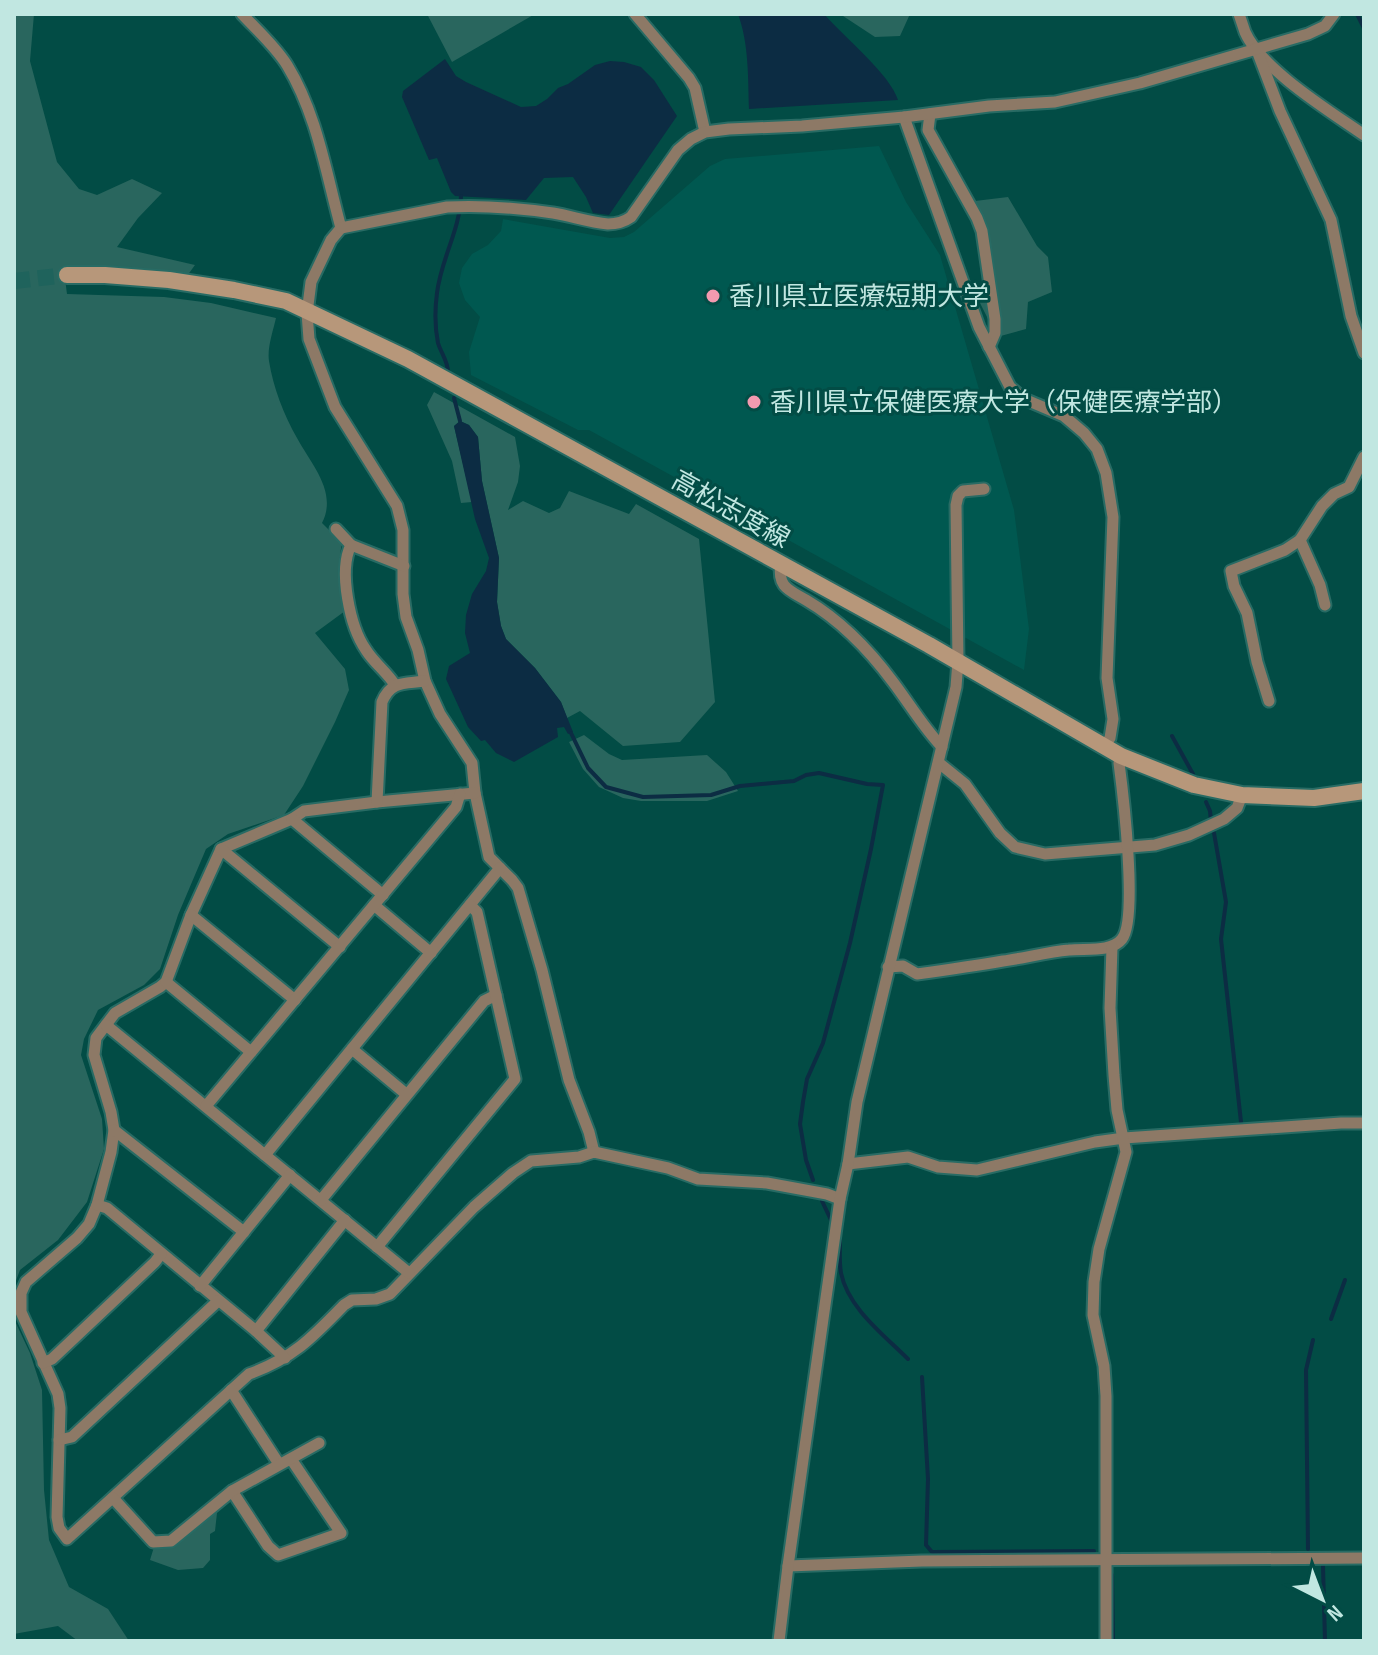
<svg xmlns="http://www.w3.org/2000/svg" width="1378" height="1655" font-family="'Sofia Sans Condensed','Noto Sans JP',sans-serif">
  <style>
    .built { fill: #005850 }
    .green { fill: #29665e }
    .water { fill: #0c2c43 }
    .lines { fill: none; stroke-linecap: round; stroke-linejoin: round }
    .stream { stroke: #0c2c43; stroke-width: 4 }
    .secondary-tunnel { stroke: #1f635c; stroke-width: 16; stroke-dasharray: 16 8; stroke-linecap: butt }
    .minor-casing { stroke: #286b64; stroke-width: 15 }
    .secondary-casing { stroke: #286b64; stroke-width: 20 }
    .minor { stroke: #8d7966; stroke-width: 11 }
    .secondary { stroke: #b7977a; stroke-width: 16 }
    .poi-dot { fill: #f29ab0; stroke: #024c45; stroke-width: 3 }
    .labels { text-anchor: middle; stroke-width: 6; stroke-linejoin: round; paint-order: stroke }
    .poi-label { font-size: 26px; fill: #c1e7e1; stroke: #024c45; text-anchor: start }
    .street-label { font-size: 26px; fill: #c1e7e1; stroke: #024c45 }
  </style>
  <rect width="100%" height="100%" fill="#024c45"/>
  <!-- built -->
  <path class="built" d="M879 146 906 202 940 255 1014 510 1029 629 1024 670 589 430H578L471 375 469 352 480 317 465 300 459 283 462 268 472 254 488 245 501 231 503 219 610 238 624 237 634 232 710 166 725 159Z"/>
  <!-- green -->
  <g class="green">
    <path d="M14 14H34L30 61 57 162 79 189 97 195 132 179 162 193 138 218 117 247 195 265 187 276 64 271 67 294 164 297 211 303 276 318C273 331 267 348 269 361 273 387 284 415 297 438 311 464 338 492 322 523L342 543C337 569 339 585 345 611L315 633 345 669 349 690 335 722 303 786 284 815 228 834 206 849 178 915 160 969 144 985 98 1010 84 1039 81 1055 102 1119 104 1149 87 1202 58 1240 20 1270 14 1286Z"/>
    <path d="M427 14H535L452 62Z"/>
    <path d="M840 14H910L900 36 875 37Z"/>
    <path d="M1008 197 1037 246 1048 257 1052 292 1028 302 1026 329 997 337 978 299 986 293 975 201Z"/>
    <path d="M434 392 515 437 520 466 518 482 508 510 523 501 549 513 560 508 569 491 629 514 636 504 699 539 715 702 680 742 623 746 580 711 567 718 561 702 535 668 506 639 501 626 497 602 499 558 482 481 478 437 469 425 460 421 454 426 472 502 461 503 452 461 427 405Z"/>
    <path d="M584 735 609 754 622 760 707 755 726 772 738 791 707 801H641L623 798 599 787 583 769 569 742Z"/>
    <path d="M14 1319 30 1353 42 1390 44 1490 49 1540 69 1587 108 1609 129 1641H78L58 1626 14 1634Z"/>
    <path d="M217 1513 215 1531 210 1534V1560L203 1568 178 1570 150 1560 154 1547 207 1514Z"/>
  </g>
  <!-- water -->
  <g class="water">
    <path d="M738 14H824C844 37 890 74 898 100L749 109C748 78 749 44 738 14Z"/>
    <path d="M445 59 456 76 466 82 521 107 536 106 547 99 558 88 568 84 595 65 610 61 624 62 641 67 654 80 677 116 609 215 593 213 586 197 573 177 544 178 526 200 455 196 451 192 437 158 429 160 402 97 403 91Z"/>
    <path d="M460 421 469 425 478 437 482 481 499 558 497 602 501 626 506 639 535 668 561 702 573 732 568 734 564 727 557 728 558 737 514 762 496 753 485 740 481 741 468 727 446 679 449 666 470 653 465 633 466 615 472 594 486 571 489 558 475 519 454 426Z"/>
  </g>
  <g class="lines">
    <!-- stream -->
    <g class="stream">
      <path d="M1357 14 1364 28"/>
      <path d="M448 372C448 361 441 353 438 343 435 328 435 308 437 293 441 259 460 230 461 196"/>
      <path d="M454 398 460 421"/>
      <path d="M571 733 588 768 606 787 643 797 711 795 740 786 794 781 806 775 819 773 867 784 883 785 871 849 850 943 823 1043 807 1079 803 1102 800 1124 806 1160 813 1180"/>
      <path d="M1172 736 1193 774"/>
      <path d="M1206 802 1210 811 1211 821"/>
      <path d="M1214 833 1226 902 1221 939 1241 1122"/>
      <path d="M822 1201 831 1220"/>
      <path d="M840 1240C840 1251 839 1262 841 1273 848 1308 884 1335 908 1359"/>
      <path d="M1331 1319 1345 1280"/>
      <path d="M922 1377 928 1479 926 1545 932 1552 1094 1551"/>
      <path d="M1308 1549 1306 1370 1313 1340"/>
      <path d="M1323 1566 1325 1641"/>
      <path d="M1112 1575 1113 1641"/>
    </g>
    <!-- secondary-tunnel -->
    <path class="secondary-tunnel" d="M14 281 67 275"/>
    <!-- minor casing -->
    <g class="minor-casing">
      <g id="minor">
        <path d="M242 14C257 30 275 46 287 65 317 114 326 173 341 228L331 240 311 282 307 313 309 339 335 407 397 506 403 530V594L406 617 418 650 425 681 440 714 472 763 475 793 489 857 512 880 518 888 542 970 569 1080 589 1132 594 1152"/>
        <path d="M635 14 689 78 695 88 705 132"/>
        <path d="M1239 14C1241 20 1243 26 1245 32 1261 69 1331 112 1364 135"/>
        <path d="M1256 48 1280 111 1331 220 1351 316 1364 353"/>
        <path d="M930 114 928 130 977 218 982 231 995 319V333L989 347"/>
        <path d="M904 117 979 327 1010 387 1024 399 1064 416 1084 433 1097 449 1106 473 1113 517 1107 678 1113 719 1110 738 1104 747"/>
        <path d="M341 228 447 207C483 205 518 208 553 213 571 216 589 222 608 224 617 224 624 222 631 217L678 150 691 139 705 132 729 129 802 126 904 117 989 106 1055 102 1140 83 1308 34 1325 26 1334 14"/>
        <path d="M336 529 351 545C338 571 350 627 366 650 374 663 387 672 395 685"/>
        <path d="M1300 540 1320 585 1325 605"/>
        <path d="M351 545 404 566"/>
        <path d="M781 564C777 587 789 590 806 600 840 620 870 651 893 682 909 703 923 727 942 747"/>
        <path d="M1269 701 1257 662 1247 613 1234 586 1231 571 1285 550 1300 540 1322 506 1334 494 1349 487 1364 457"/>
        <path d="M939 763 965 784 1000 833 1015 847 1045 854 1155 845 1189 835 1224 819 1237 808 1242 795"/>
        <path d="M475 793 377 802 304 811 292 819 221 849 191 915 166 982 160 987 115 1013 96 1038 94 1055 111 1112 114 1130 111 1152 97 1205 89 1224 77 1238 26 1282 21 1293V1312L58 1394 60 1408 57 1517 59 1528 67 1539 249 1374C293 1358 312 1338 344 1305L352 1300 376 1299 390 1294 474 1207 513 1173 531 1161 579 1157 594 1152 668 1168 698 1179 767 1183 827 1194 840 1199"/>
        <path d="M377 802 382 702C391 680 405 684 425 681"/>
        <path d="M292 819 383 895"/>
        <path d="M221 849 340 947"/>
        <path d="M374 905 431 953"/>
        <path d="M191 915 295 1000"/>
        <path d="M888 967 903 966 917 974C946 970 974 966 1003 961 1025 958 1047 952 1069 950 1085 948 1111 953 1122 939 1138 919 1123 793 1119 763L1121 756"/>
        <path d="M166 982 251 1052"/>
        <path d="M106 1025 409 1273"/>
        <path d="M352 1049 406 1094"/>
        <path d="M206 1106 456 807 460 794"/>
        <path d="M114 1130 244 1232"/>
        <path d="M265 1155 500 868"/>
        <path d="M848 1164 908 1157 938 1167 977 1170 1095 1142 1124 1138 1341 1123H1364"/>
        <path d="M321 1200 484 1001 496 995"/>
        <path d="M97 1205 107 1208 256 1331 285 1358"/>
        <path d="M377 1247 515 1079 477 912 470 905"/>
        <path d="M200 1286 290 1175"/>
        <path d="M256 1331 345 1220"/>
        <path d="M43 1363 52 1359 155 1262 161 1254"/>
        <path d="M231 1390 279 1464"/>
        <path d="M59 1440 72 1437 218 1301"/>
        <path d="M232 1491 268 1546 278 1555 341 1533 291 1459"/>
        <path d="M113 1498 153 1542 171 1541 232 1491 319 1443"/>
        <path d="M788 1566 922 1561 1364 1558"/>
        <path d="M779 1641 788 1566 840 1199 848 1164 857 1102 956 687 958 661 956 505 958 496 963 491 984 489"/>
        <path d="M1106 1641V1396L1104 1366 1093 1315 1094 1282 1099 1249 1126 1152 1117 1110 1114 1075 1110 1008 1112 947"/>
      </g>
    </g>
    <!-- secondary casing -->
    <g class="secondary-casing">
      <path id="secondary" d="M67 275H105L169 280 234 290 286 301 408 359 929 645 1121 756 1194 785 1242 795 1314 798 1364 791"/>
    </g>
    <!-- minor -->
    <use href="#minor" class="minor"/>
    <!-- secondary -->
    <use href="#secondary" class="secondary"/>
  </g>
  <!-- markers -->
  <g class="poi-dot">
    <circle cx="713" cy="296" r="8"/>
    <circle cx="754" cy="402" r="8"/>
  </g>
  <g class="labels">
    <!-- poi labels -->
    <g class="poi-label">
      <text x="729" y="305">香川県立医療短期大学</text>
      <text x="770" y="411">香川県立保健医療大学（保健医療学部）</text>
    </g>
    <!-- street labels -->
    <g class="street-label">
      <text transform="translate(731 509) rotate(29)" y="9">高松志度線</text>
    </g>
  </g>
  <!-- border -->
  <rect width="1378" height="1655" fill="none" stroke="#c1e7e1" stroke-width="32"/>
  <!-- north arrow -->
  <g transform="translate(1322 1599) rotate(138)" stroke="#024c45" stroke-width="6" paint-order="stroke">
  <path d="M0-6L14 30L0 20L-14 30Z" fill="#c1e7e1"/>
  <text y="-12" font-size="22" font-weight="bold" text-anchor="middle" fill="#c1e7e1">N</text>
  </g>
</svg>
